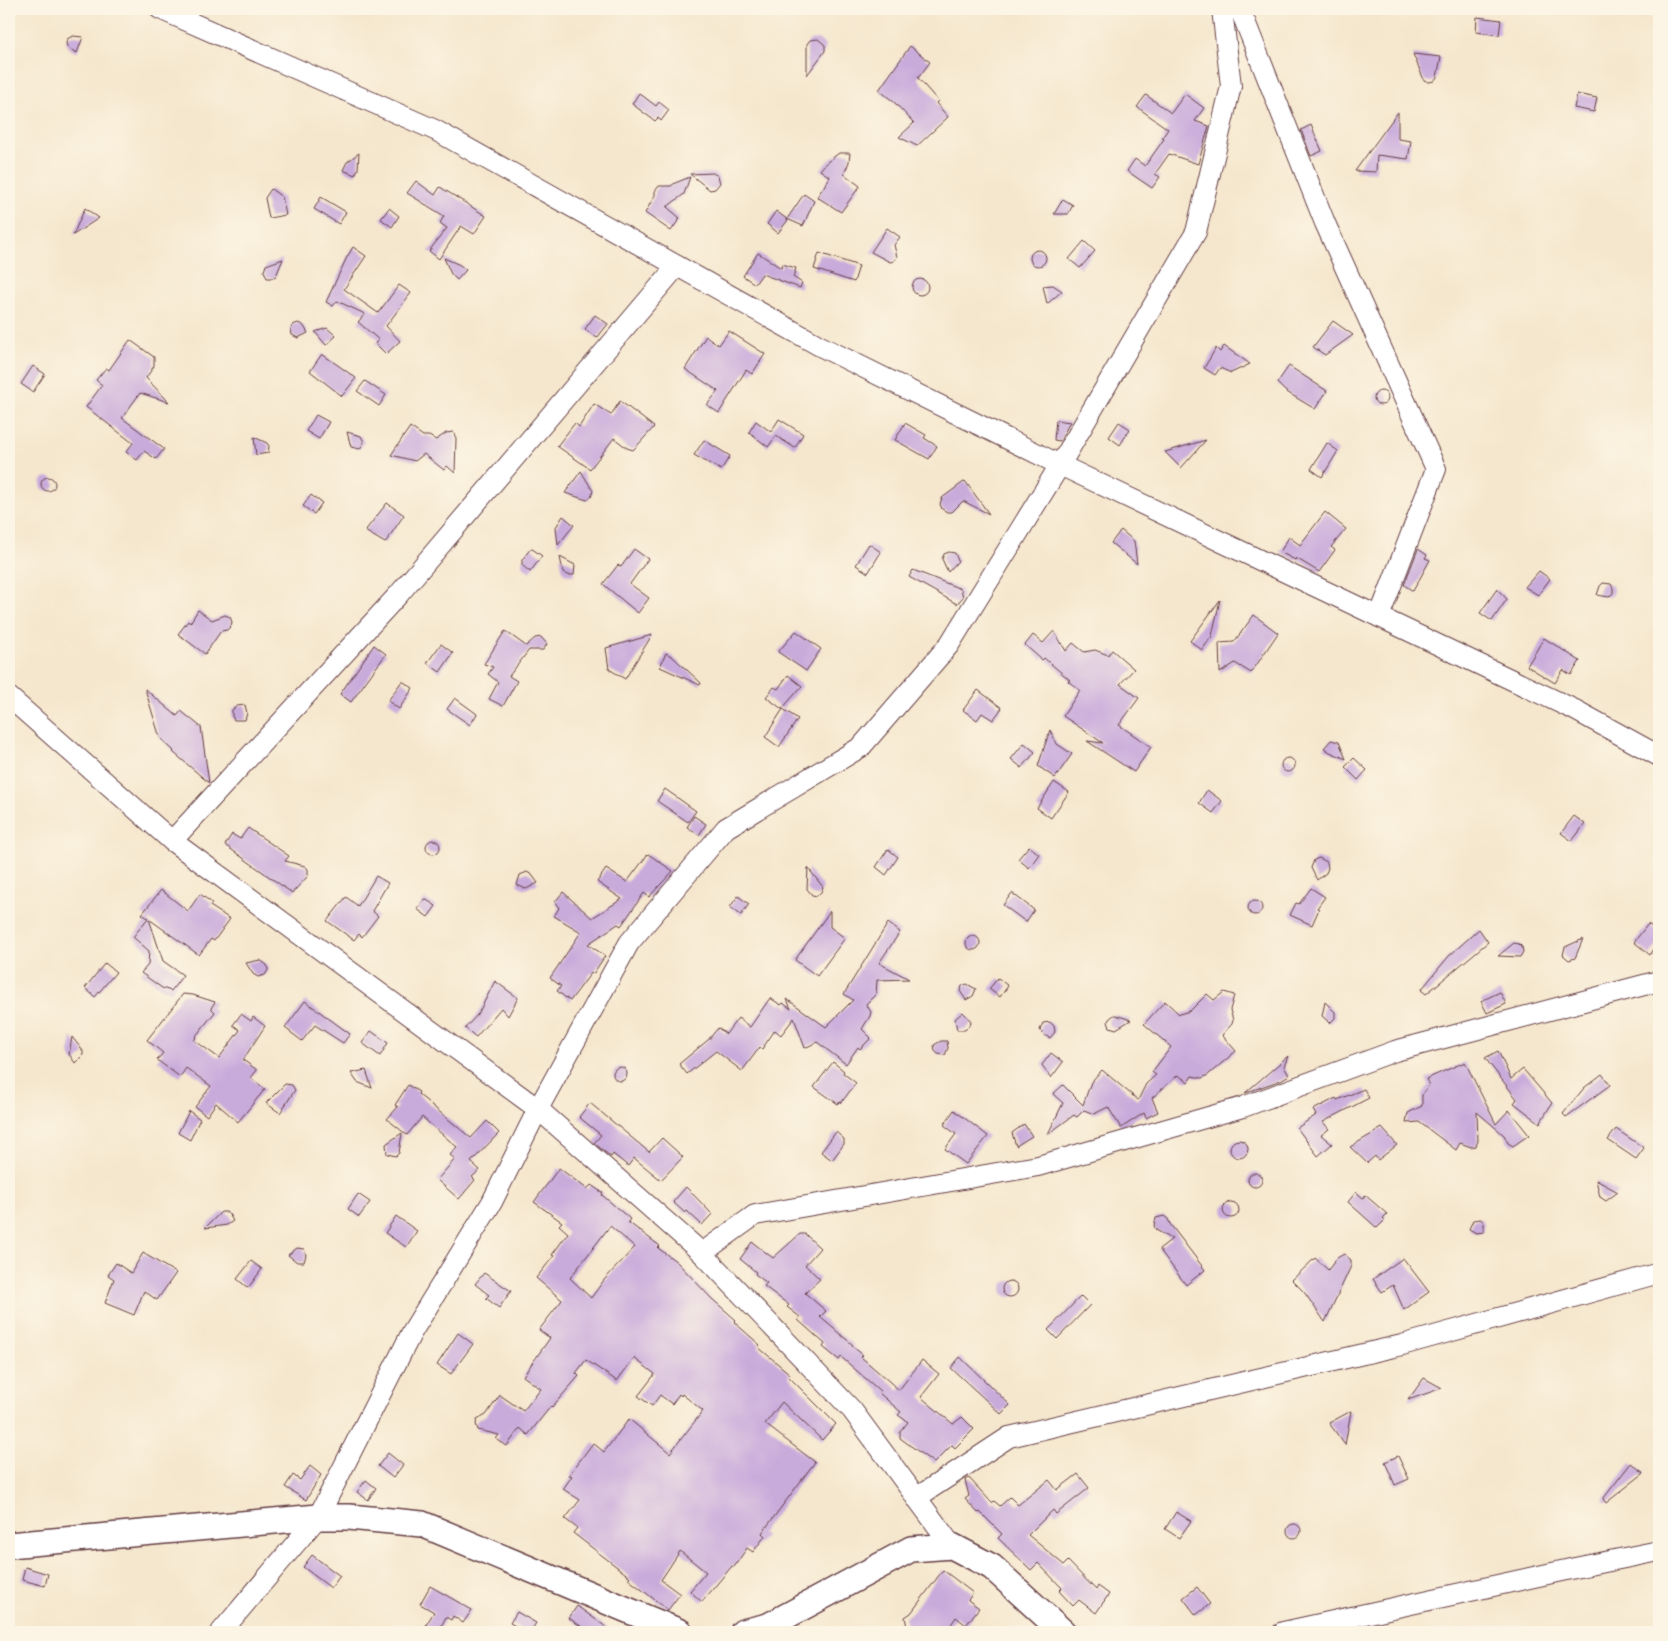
<svg xmlns="http://www.w3.org/2000/svg" width="1668" height="1641" font-family="'Gochi Hand',sans-serif">
  <style>
    .building { fill: #c9abdb; fill-rule: evenodd }
    .lines { fill: none; stroke-linecap: round; stroke-linejoin: round }
    .minor-casing { stroke: #643d43; stroke-width: 22 }
    .tertiary-casing { stroke: #643d43; stroke-width: 28 }
    .minor { stroke: #fff; stroke-width: 20 }
    .tertiary { stroke: #fff; stroke-width: 25 }
  </style>
  <rect width="100%" height="100%" fill="#fcf5e5"/>
  <filter id="ink" filterUnits="userSpaceOnUse"><feTurbulence type="fractalNoise" baseFrequency=".02" numOctaves="2"/><feDisplacementMap in="SourceGraphic" scale="10" xChannelSelector="R" yChannelSelector="G"/><feConvolveMatrix kernelMatrix="1 2 1 2 8 2 1 2 1" color-interpolation-filters="sRGB"/></filter>
  <filter id="wash" filterUnits="userSpaceOnUse"><feTurbulence type="fractalNoise" baseFrequency=".0096" numOctaves="4" result="noise"/><feDisplacementMap in="SourceGraphic" scale="20" xChannelSelector="R" yChannelSelector="G"/><feGaussianBlur stdDeviation="1.12" result="paint"/><feColorMatrix in="noise" values="0 0 0 0 0 0 0 0 0 0 0 0 0 0 0 0 0 1.4 0 .05"/><feComposite in="paint" operator="in"/></filter>
  <g filter="url(#wash)">
    <rect width="100%" height="100%" fill="#f5e7cd"/>
    <g id="blocks">
      <!-- building -->
      <g class="building">
        <path d="M1477 17 1501 20 1499 35 1476 32Z"/>
        <path d="M73 36 83 37 77 53 68 48 66 44 67 39Z"/>
        <path d="M818 39 825 45V51L807 75V44L810 40Z"/>
        <path d="M910 46 930 62 918 78 938 101 936 103 948 117 917 146 899 137 914 123 894 102 879 90Z"/>
        <path d="M1413 54 1441 57 1437 77 1434 81 1429 82 1424 80Z"/>
        <path d="M639 93 656 106 659 102 669 110 661 121 658 118 655 121 632 104Z"/>
        <path d="M1185 94 1204 108 1195 121 1209 126 1198 164 1169 154 1155 174 1160 177 1152 188 1127 171 1135 159 1145 166 1164 139 1162 138 1168 129 1137 107 1146 95 1171 113Z"/>
        <path d="M1577 94 1597 98 1594 112 1574 108Z"/>
        <path d="M1398 112V139L1411 141 1408 159 1377 155 1376 172 1355 171Z"/>
        <path d="M1311 125 1322 151 1311 156 1301 130Z"/>
        <path d="M359 153 358 169 355 175 343 170 347 162Z"/>
        <path d="M839 153H850L849 162 844 174 860 186 841 212 817 197 830 177 820 170 826 163Z"/>
        <path d="M713 173 718 176 720 183 715 189 710 190 690 174Z"/>
        <path d="M690 177 684 194 667 207 680 218 671 231 645 213 655 195V191L659 186H671L675 183Z"/>
        <path d="M416 181 435 195 440 187 486 216 474 234 461 226 439 259 429 251 447 228 440 223 444 216 407 193Z"/>
        <path d="M271 189 282 197 286 215 269 218 265 198Z"/>
        <path d="M804 194 814 201 803 226 787 219Z"/>
        <path d="M321 197 346 212 339 224 314 209Z"/>
        <path d="M1063 199 1073 205 1068 214H1054Z"/>
        <path d="M85 208 99 218 73 235Z"/>
        <path d="M389 208 399 216 392 227 381 219Z"/>
        <path d="M776 211 788 220 778 233 767 224Z"/>
        <path d="M887 228 900 237 894 245 897 257 894 261 890 262 871 252Z"/>
        <path d="M1084 241 1095 251 1080 268 1069 259Z"/>
        <path d="M353 247 366 256 344 289 378 313 399 285 411 293 386 326 400 341 386 354 375 343 379 340 358 322 365 314 337 301 333 306 326 302 347 257Z"/>
        <circle cx="1038" cy="258" r="8"/>
        <path d="M758 253 781 268 782 264 796 268 793 277 802 283 800 288 762 274 755 284 743 276Z"/>
        <path d="M819 253 859 266 854 282 814 269Z"/>
        <path d="M444 258 460 265 466 270 457 280 451 274Z"/>
        <path d="M283 259 276 276 272 278H267L264 271 266 265Z"/>
        <circle cx="920" cy="287" r="8"/>
        <path d="M1053 285 1062 291 1047 304 1043 286Z"/>
        <path d="M595 315 608 324 597 338 585 329Z"/>
        <path d="M1333 321 1353 335 1325 355 1313 347Z"/>
        <path d="M298 323 303 325 308 333 298 338 292 335 291 329 293 325Z"/>
        <path d="M327 328 336 336 326 345 315 332Z"/>
        <path d="M729 331 765 354 752 374 746 370 719 413 707 405 718 391 685 369 706 336 719 345Z"/>
        <path d="M130 340 154 357V366L146 378 169 402 140 393 122 418 164 449 156 459 144 451 137 460 126 452 133 443 86 407 102 385 96 380 106 368 109 370Z"/>
        <path d="M1224 346 1250 364 1231 373 1220 368 1215 375 1204 368 1216 348 1220 352Z"/>
        <path d="M322 354 356 378 342 396 310 371Z"/>
        <path d="M33 366 45 374 33 392 21 384Z"/>
        <path d="M1289 366 1327 391 1315 409 1285 391 1277 383Z"/>
        <path d="M365 381 386 395 379 406 357 391Z"/>
        <circle cx="1381" cy="398" r="7"/>
        <path d="M620 401 654 427 636 447 633 450 627 448 614 438 590 469 557 446 575 423 579 427 594 404 611 415Z"/>
        <path d="M316 415 329 422 319 439 306 431Z"/>
        <path d="M779 419 803 434 795 448 776 436 768 447 749 432 756 421 771 432Z"/>
        <path d="M1056 420 1070 422 1060 441 1054 440Z"/>
        <path d="M1119 422 1130 429 1120 445 1109 437Z"/>
        <path d="M905 423 926 435 924 438 937 446 929 459 895 440Z"/>
        <path d="M410 427 423 436H429L436 440 446 433 453 432 456 438 455 473 447 466 444 470 424 454 415 461 391 455Z"/>
        <path d="M347 432 361 436 364 442 360 449 351 447Z"/>
        <path d="M254 437 267 443 269 446 268 453 256 455Z"/>
        <path d="M704 440 730 456 721 470 694 455Z"/>
        <path d="M1206 440 1181 468 1165 452Z"/>
        <path d="M1327 443 1338 451 1322 477 1311 469Z"/>
        <path d="M581 471 593 491 591 497 587 500 565 493Z"/>
        <circle cx="48" cy="484" r="7"/>
        <path d="M965 481 989 514 963 501 952 512H947L942 509 940 504 942 498Z"/>
        <path d="M311 495 322 503 314 514 303 506Z"/>
        <path d="M387 503 404 515 385 543 365 531Z"/>
        <path d="M1325 512 1346 529 1331 547 1335 550 1319 572 1296 558 1295 560 1280 552 1289 537 1300 545Z"/>
        <path d="M563 516 574 525 558 545 556 527Z"/>
        <path d="M1121 530 1134 541 1137 564 1111 543Z"/>
        <path d="M869 544 881 552 868 573 856 565Z"/>
        <path d="M531 548 542 556 530 572 522 565V560Z"/>
        <path d="M634 549 648 559 630 584 649 598 638 613 603 584 618 565 621 567Z"/>
        <path d="M1418 549 1427 555 1425 558 1430 560 1413 591 1404 585Z"/>
        <path d="M949 552 955 553 958 561 948 572 942 559 944 554Z"/>
        <path d="M560 557 575 565 574 575H568L563 572Z"/>
        <path d="M913 570 961 589 963 597 957 604 909 577Z"/>
        <path d="M1539 571 1550 579 1538 595 1525 587Z"/>
        <path d="M1603 583 1611 584 1613 588V593L1609 597 1597 595 1600 586Z"/>
        <path d="M1497 589 1507 599 1492 621 1480 613Z"/>
        <path d="M1220 600 1212 636 1202 650 1190 641Z"/>
        <path d="M198 610 212 620 225 615 230 617 232 622 231 626 227 630 221 631 205 654 178 634 188 621 190 623Z"/>
        <path d="M1254 615 1278 633 1251 673 1235 663 1220 673 1219 643 1234 642Z"/>
        <path d="M505 631 526 646 535 638 541 637 547 644 543 650H529L509 676 517 681 503 706 489 699 498 682 488 674 493 667 484 664Z"/>
        <path d="M796 631 821 649 806 671 778 652Z"/>
        <path d="M1054 631 1066 651 1073 643 1084 652 1095 650 1108 655 1112 650 1134 669 1120 684 1139 698 1119 725 1151 747 1134 772 1087 741 1103 743 1063 716 1080 690 1068 681 1070 680 1044 658 1042 660 1025 645 1033 635 1043 643Z"/>
        <path d="M652 635 625 679 609 669 606 648Z"/>
        <path d="M1544 638 1580 661 1571 675 1563 670 1555 683 1527 666Z"/>
        <path d="M441 644 453 653 440 672 427 663Z"/>
        <path d="M374 645 386 654 351 702 340 694Z"/>
        <path d="M666 653 673 657 701 683 700 685 660 667Z"/>
        <path d="M788 675 802 686 782 709 766 697 774 687 778 689Z"/>
        <path d="M402 681 413 688 399 709 388 701Z"/>
        <path d="M145 689 177 716 181 711 201 727 209 783 173 752 174 751 160 738Z"/>
        <path d="M978 690 1002 708 993 720 982 713 977 720 963 710Z"/>
        <path d="M455 698 477 714 470 725 447 709Z"/>
        <path d="M245 705 247 713 245 720H234L232 716V710L237 706Z"/>
        <path d="M783 709 798 719 779 747 765 737Z"/>
        <path d="M1050 730 1057 744 1072 754 1055 778 1038 766Z"/>
        <path d="M1331 740 1339 742 1346 759 1330 752 1324 748Z"/>
        <path d="M1024 743 1035 752 1022 768 1011 759Z"/>
        <circle cx="1288" cy="765" r="7"/>
        <path d="M1354 758 1367 770 1358 780 1345 767Z"/>
        <path d="M1054 782 1069 792 1051 818 1037 808Z"/>
        <path d="M665 789 696 811 688 822 657 801Z"/>
        <path d="M1207 790 1222 801 1213 813 1199 803Z"/>
        <path d="M694 816 706 824 699 835 687 827Z"/>
        <path d="M1574 816 1585 824 1572 841 1561 833Z"/>
        <path d="M248 828 289 856 285 861 305 866 308 869V876L292 893 225 845 232 834 240 839Z"/>
        <circle cx="433" cy="847" r="7"/>
        <path d="M1029 846 1039 854 1029 868 1018 859Z"/>
        <path d="M888 849 898 857 886 875 876 867Z"/>
        <path d="M648 854 673 871 649 897 644 893 621 926 618 924 588 944 605 956 593 974 591 973 570 1001 557 991 561 986 550 978 581 932 554 916 559 908 555 902 563 892 592 918 622 899 597 882 606 869 627 882Z"/>
        <path d="M1319 858 1327 862 1328 868 1326 873 1317 880 1311 868 1314 860Z"/>
        <path d="M808 868 823 887 821 892 817 896 812 895 807 889Z"/>
        <path d="M527 872 532 875 538 883 526 889 517 885 520 875Z"/>
        <path d="M376 876 388 883 372 911 378 916 362 937 359 934 354 940 327 921 346 897 358 906Z"/>
        <path d="M1311 888 1325 897 1317 908 1319 909 1312 925 1290 915 1296 903 1299 904Z"/>
        <path d="M161 890 188 911 200 894 212 903 210 906 230 919 214 941 211 939 199 955 149 919 163 961 183 975 171 991 162 988 141 973 148 965 149 951 133 937 148 918 142 914Z"/>
        <path d="M1012 893 1034 910 1026 922 1003 905Z"/>
        <path d="M738 896 749 904 741 915 730 907Z"/>
        <path d="M425 899 436 906 428 917 417 909Z"/>
        <circle cx="1255" cy="908" r="7"/>
        <path d="M830 911V927L845 938 817 976 795 960Z"/>
        <path d="M888 923 900 932 879 963 909 979 877 980 876 994 866 1004 871 1012 870 1016 862 1029 871 1038 860 1049 858 1047 846 1064 817 1042 805 1048 794 1018 781 1035 775 1030 762 1049 760 1047 742 1071 716 1051 687 1074 679 1064 708 1040 718 1028 726 1034 738 1018 750 1027 770 998 781 1005 783 1003 791 1009 787 999 826 1027 853 1000 844 994Z"/>
        <path d="M1648 924 1659 932V942L1650 955 1634 942Z"/>
        <path d="M1479 929 1488 942 1426 994 1421 990 1449 956Z"/>
        <circle cx="973" cy="943" r="7"/>
        <path d="M1583 939 1575 958 1569 960 1563 955 1565 947Z"/>
        <path d="M1514 943 1519 944 1522 947 1523 952 1520 957 1498 956Z"/>
        <path d="M260 960 267 965 268 970 265 975 258 977 253 974 246 963Z"/>
        <path d="M105 963 116 972 95 997 85 988Z"/>
        <path d="M998 978 1008 986 1000 997 989 989Z"/>
        <path d="M495 981 518 998 508 1016 501 1008 476 1037 465 1028 478 1014Z"/>
        <path d="M967 984 976 989 973 996 966 1000 960 991 962 986Z"/>
        <path d="M1224 992 1234 995 1230 1010 1233 1020 1232 1024 1222 1035 1236 1051 1208 1075 1202 1078 1192 1076 1188 1082 1178 1075 1152 1098 1158 1112 1146 1118 1144 1113 1121 1128 1108 1107 1094 1114 1084 1110 1077 1117 1074 1115 1048 1134 1063 1103 1053 1094 1063 1085 1083 1105 1091 1082 1102 1070 1138 1100 1146 1084 1156 1075 1152 1072 1171 1047 1144 1024 1165 1001 1179 1014 1190 1011 1207 994 1214 1000Z"/>
        <path d="M1500 992 1506 1004 1487 1013 1481 1001Z"/>
        <path d="M183 994 193 995 215 1002 211 1008 215 1012 195 1037 196 1038 194 1040 219 1058 240 1030 233 1025 241 1014 251 1021 253 1017 265 1026 243 1060 257 1070 251 1078 265 1089 238 1122 216 1103 207 1116 195 1107 211 1086 186 1068 180 1077 157 1060 163 1053 147 1040Z"/>
        <path d="M305 1001 350 1034 343 1043 315 1025 302 1041 285 1028Z"/>
        <path d="M1325 1002 1335 1012V1018L1330 1023 1322 1016Z"/>
        <path d="M963 1012 971 1021 970 1025 965 1030H957L955 1019Z"/>
        <path d="M1114 1015H1116L1131 1020 1116 1029 1110 1027 1108 1022 1109 1019Z"/>
        <path d="M1050 1022 1054 1026 1055 1032 1050 1038 1044 1035 1040 1030 1043 1023Z"/>
        <path d="M371 1031 388 1043 380 1056 362 1043Z"/>
        <path d="M72 1037 83 1051V1055L75 1063 69 1054Z"/>
        <path d="M941 1041H947L948 1048 945 1055 938 1054 935 1051 934 1045Z"/>
        <path d="M1498 1051 1511 1079 1523 1069 1552 1103 1540 1123 1514 1103 1517 1099 1485 1058Z"/>
        <path d="M1051 1053 1063 1062 1051 1078 1042 1065Z"/>
        <path d="M1288 1056 1284 1067 1289 1075 1281 1080 1245 1093Z"/>
        <path d="M833 1062 844 1071 843 1073 856 1083 841 1103 840 1102 838 1104 814 1087Z"/>
        <path d="M1465 1062 1496 1124 1509 1110 1529 1135 1513 1146 1508 1143 1504 1135 1477 1112 1478 1141 1476 1146 1471 1147 1460 1143 1456 1150 1419 1122 1406 1123 1408 1113 1422 1106V1095L1429 1085 1426 1079Z"/>
        <circle cx="620" cy="1074" r="7"/>
        <path d="M366 1070 372 1088 357 1082 351 1073Z"/>
        <path d="M1602 1074 1610 1085 1566 1117 1563 1114 1584 1088Z"/>
        <path d="M285 1084 292 1085 295 1090 280 1113 266 1103Z"/>
        <path d="M408 1085 419 1092 418 1094 471 1138 487 1121 499 1133 471 1162 480 1170 472 1177 475 1180 459 1199 437 1180 455 1159 450 1155 457 1147 422 1117 407 1135 387 1119 398 1107 395 1105Z"/>
        <path d="M1364 1089 1369 1098 1323 1122 1329 1129 1321 1135 1332 1144 1318 1156 1297 1128 1316 1115 1313 1110 1336 1098 1337 1100Z"/>
        <path d="M590 1103 649 1152 662 1138 683 1157 661 1180 634 1158 628 1166 613 1154 611 1157 594 1143 601 1135 579 1117Z"/>
        <path d="M954 1110 988 1136 966 1164 945 1149 956 1134 944 1125Z"/>
        <path d="M189 1111 200 1119 190 1140 178 1133Z"/>
        <path d="M1024 1124 1032 1136 1016 1146 1012 1133Z"/>
        <path d="M1382 1128 1397 1145 1378 1160 1375 1156 1367 1163 1350 1147Z"/>
        <path d="M1616 1129 1644 1148 1636 1159 1608 1140Z"/>
        <path d="M836 1132 844 1139V1144L832 1160 821 1152Z"/>
        <path d="M402 1133 399 1153 396 1156 387 1154 386 1144Z"/>
        <circle cx="1239" cy="1149" r="9"/>
        <path d="M559 1168 587 1189 591 1185 603 1193 602 1195 630 1219 628 1222 660 1246 658 1248 677 1262 711 1298 736 1320 734 1322 760 1345 758 1347 790 1374 788 1376 836 1424 822 1440 782 1402 765 1424 815 1462 762 1533 765 1536 753 1552 747 1548 734 1567 732 1566 702 1602 690 1591 706 1572 680 1551 661 1580 680 1594 668 1610 628 1579 630 1577 573 1533 577 1528 565 1519 580 1500 563 1489 572 1476 569 1475 593 1443 604 1452 629 1419 670 1453 703 1411 682 1394 681 1396 679 1394 672 1404 660 1395 652 1406 638 1396 655 1374 634 1358 617 1381 586 1360 576 1373 579 1376 552 1407 551 1406 528 1435 520 1428 507 1446 496 1439 499 1435 478 1430 476 1424 477 1420 486 1415 500 1395 523 1411 541 1389 523 1376 550 1338 539 1330 562 1300 536 1278 554 1256 552 1255 568 1233 559 1225 562 1222 534 1202ZM610 1226 635 1247 604 1280 591 1298 570 1278Z"/>
        <circle cx="1255" cy="1180" r="7"/>
        <path d="M1596 1180 1618 1192 1606 1201 1600 1197Z"/>
        <path d="M686 1187 712 1214 702 1225 687 1211 685 1213 673 1202Z"/>
        <path d="M1356 1192 1363 1198 1365 1195 1387 1214 1383 1218 1385 1220 1377 1228 1348 1202Z"/>
        <path d="M358 1194 370 1202 359 1217 348 1209Z"/>
        <circle cx="1231" cy="1210" r="8"/>
        <path d="M221 1212H226L229 1214 233 1221 227 1225 205 1228Z"/>
        <path d="M396 1216 417 1231 406 1247 385 1233Z"/>
        <path d="M1164 1216 1168 1219 1170 1224 1205 1270 1186 1285 1159 1249 1172 1239 1156 1230 1154 1226 1156 1218Z"/>
        <path d="M1481 1219 1484 1223V1232L1476 1233 1469 1229 1473 1220Z"/>
        <path d="M800 1234H805L820 1248 805 1265 820 1279 805 1293 826 1311 820 1317 853 1345 852 1346 863 1355 861 1357 899 1390 922 1360 939 1374 921 1397 953 1424 962 1417 974 1429 955 1448 952 1445 934 1463 900 1438V1432L908 1422 898 1415 901 1412 879 1393 880 1391 841 1357 839 1360 823 1347 825 1344 798 1320 800 1317 787 1307 789 1305 764 1286 767 1283 755 1274 756 1272 740 1259 752 1242 773 1258Z"/>
        <path d="M297 1248 304 1249 306 1255 304 1262H297L288 1255Z"/>
        <path d="M143 1253 176 1273 157 1300 144 1291 134 1315 105 1303 114 1279 108 1275 116 1263 131 1273Z"/>
        <path d="M1344 1254 1351 1260V1266L1325 1322 1304 1292 1292 1280 1315 1258 1328 1270 1337 1258Z"/>
        <path d="M1403 1258 1429 1292 1404 1310 1393 1285 1382 1292 1373 1279Z"/>
        <path d="M251 1261 262 1269 248 1288 237 1279Z"/>
        <path d="M484 1273 511 1291 499 1308 486 1298 489 1295 475 1284Z"/>
        <circle cx="1010" cy="1289" r="8"/>
        <path d="M1081 1296 1090 1305 1057 1339 1048 1330Z"/>
        <path d="M458 1333 473 1344 451 1374 437 1365Z"/>
        <path d="M960 1357 1010 1405 1001 1414 951 1368Z"/>
        <path d="M1424 1378 1442 1388 1408 1400Z"/>
        <path d="M1351 1411 1345 1445 1329 1423Z"/>
        <path d="M388 1453 403 1465 393 1478 378 1466Z"/>
        <path d="M1398 1456 1409 1479 1395 1485 1385 1462Z"/>
        <path d="M1631 1463 1644 1473 1606 1503 1603 1499Z"/>
        <path d="M310 1466 321 1475 306 1500 285 1487 293 1475 300 1480Z"/>
        <path d="M1078 1474 1089 1488 1056 1514 1053 1510 1028 1535 1064 1565 1068 1561 1096 1590 1098 1586 1109 1594 1096 1613 1079 1600 1073 1606 1059 1591 1062 1588 1038 1563 1031 1570 998 1538 1002 1534 980 1512 978 1513 965 1499 969 1496 965 1480 969 1478 992 1503 994 1501 1000 1506 1010 1497 1018 1505 1049 1480 1057 1490Z"/>
        <path d="M366 1480 376 1488 368 1500 357 1492Z"/>
        <path d="M1176 1512 1191 1521 1179 1538 1165 1529Z"/>
        <circle cx="1294" cy="1531" r="7"/>
        <path d="M312 1555 340 1576 331 1588 303 1567Z"/>
        <path d="M25 1567 48 1574 45 1586 22 1580Z"/>
        <path d="M943 1570 973 1593 968 1600 979 1608 966 1625 956 1617 946 1632H908L905 1617 911 1613Z"/>
        <path d="M430 1586 472 1610 463 1623 453 1616 451 1620 446 1617 438 1632 426 1625 434 1612 420 1604Z"/>
        <path d="M1197 1587 1210 1604 1196 1615 1183 1598Z"/>
        <path d="M577 1606 613 1632H578L582 1627 569 1618Z"/>
        <path d="M517 1612 536 1623 530 1632H526L510 1623Z"/>
      </g>
    </g>
  </g>
  <g filter="url(#ink)">
    <use href="#blocks" fill-opacity="0" stroke="#643d43" stroke-width="1"/>
    <g class="lines">
      <!-- minor casing -->
      <g class="minor-casing">
        <g id="minor">
          <path d="M160 9 435 130 820 346 1060 465 1575 710 1659 756"/>
          <path d="M1240 9 1325 223 1436 469 1379 617"/>
          <path d="M9 697 172 841 538 1109 702 1253 852 1410 952 1546"/>
          <path d="M172 841 399 594 677 266"/>
          <path d="M702 1253 755 1215 1038 1166 1243 1107 1395 1051 1659 981"/>
          <path d="M916 1498 1009 1437 1402 1345 1659 1273"/>
          <path d="M221 1632 318 1517 412 1332 492 1202 538 1109 629 943 726 828 861 747 949 645 1060 465 1196 232 1231 86 1222 9"/>
          <path d="M1283 1632 1575 1568 1659 1551"/>
        </g>
      </g>
      <!-- tertiary casing -->
      <g class="tertiary-casing">
        <g id="tertiary">
          <path d="M9 1545 318 1517H349L422 1524 680 1632"/>
          <path d="M743 1632 768 1626 911 1549 952 1546 992 1567 1063 1632"/>
        </g>
      </g>
      <!-- minor -->
      <use href="#minor" class="minor"/>
      <!-- tertiary -->
      <use href="#tertiary" class="tertiary"/>
    </g>
  </g>
  <!-- margin -->
  <rect width="1668" height="1641" fill="none" stroke="#fcf5e5" stroke-width="30"/>
</svg>
